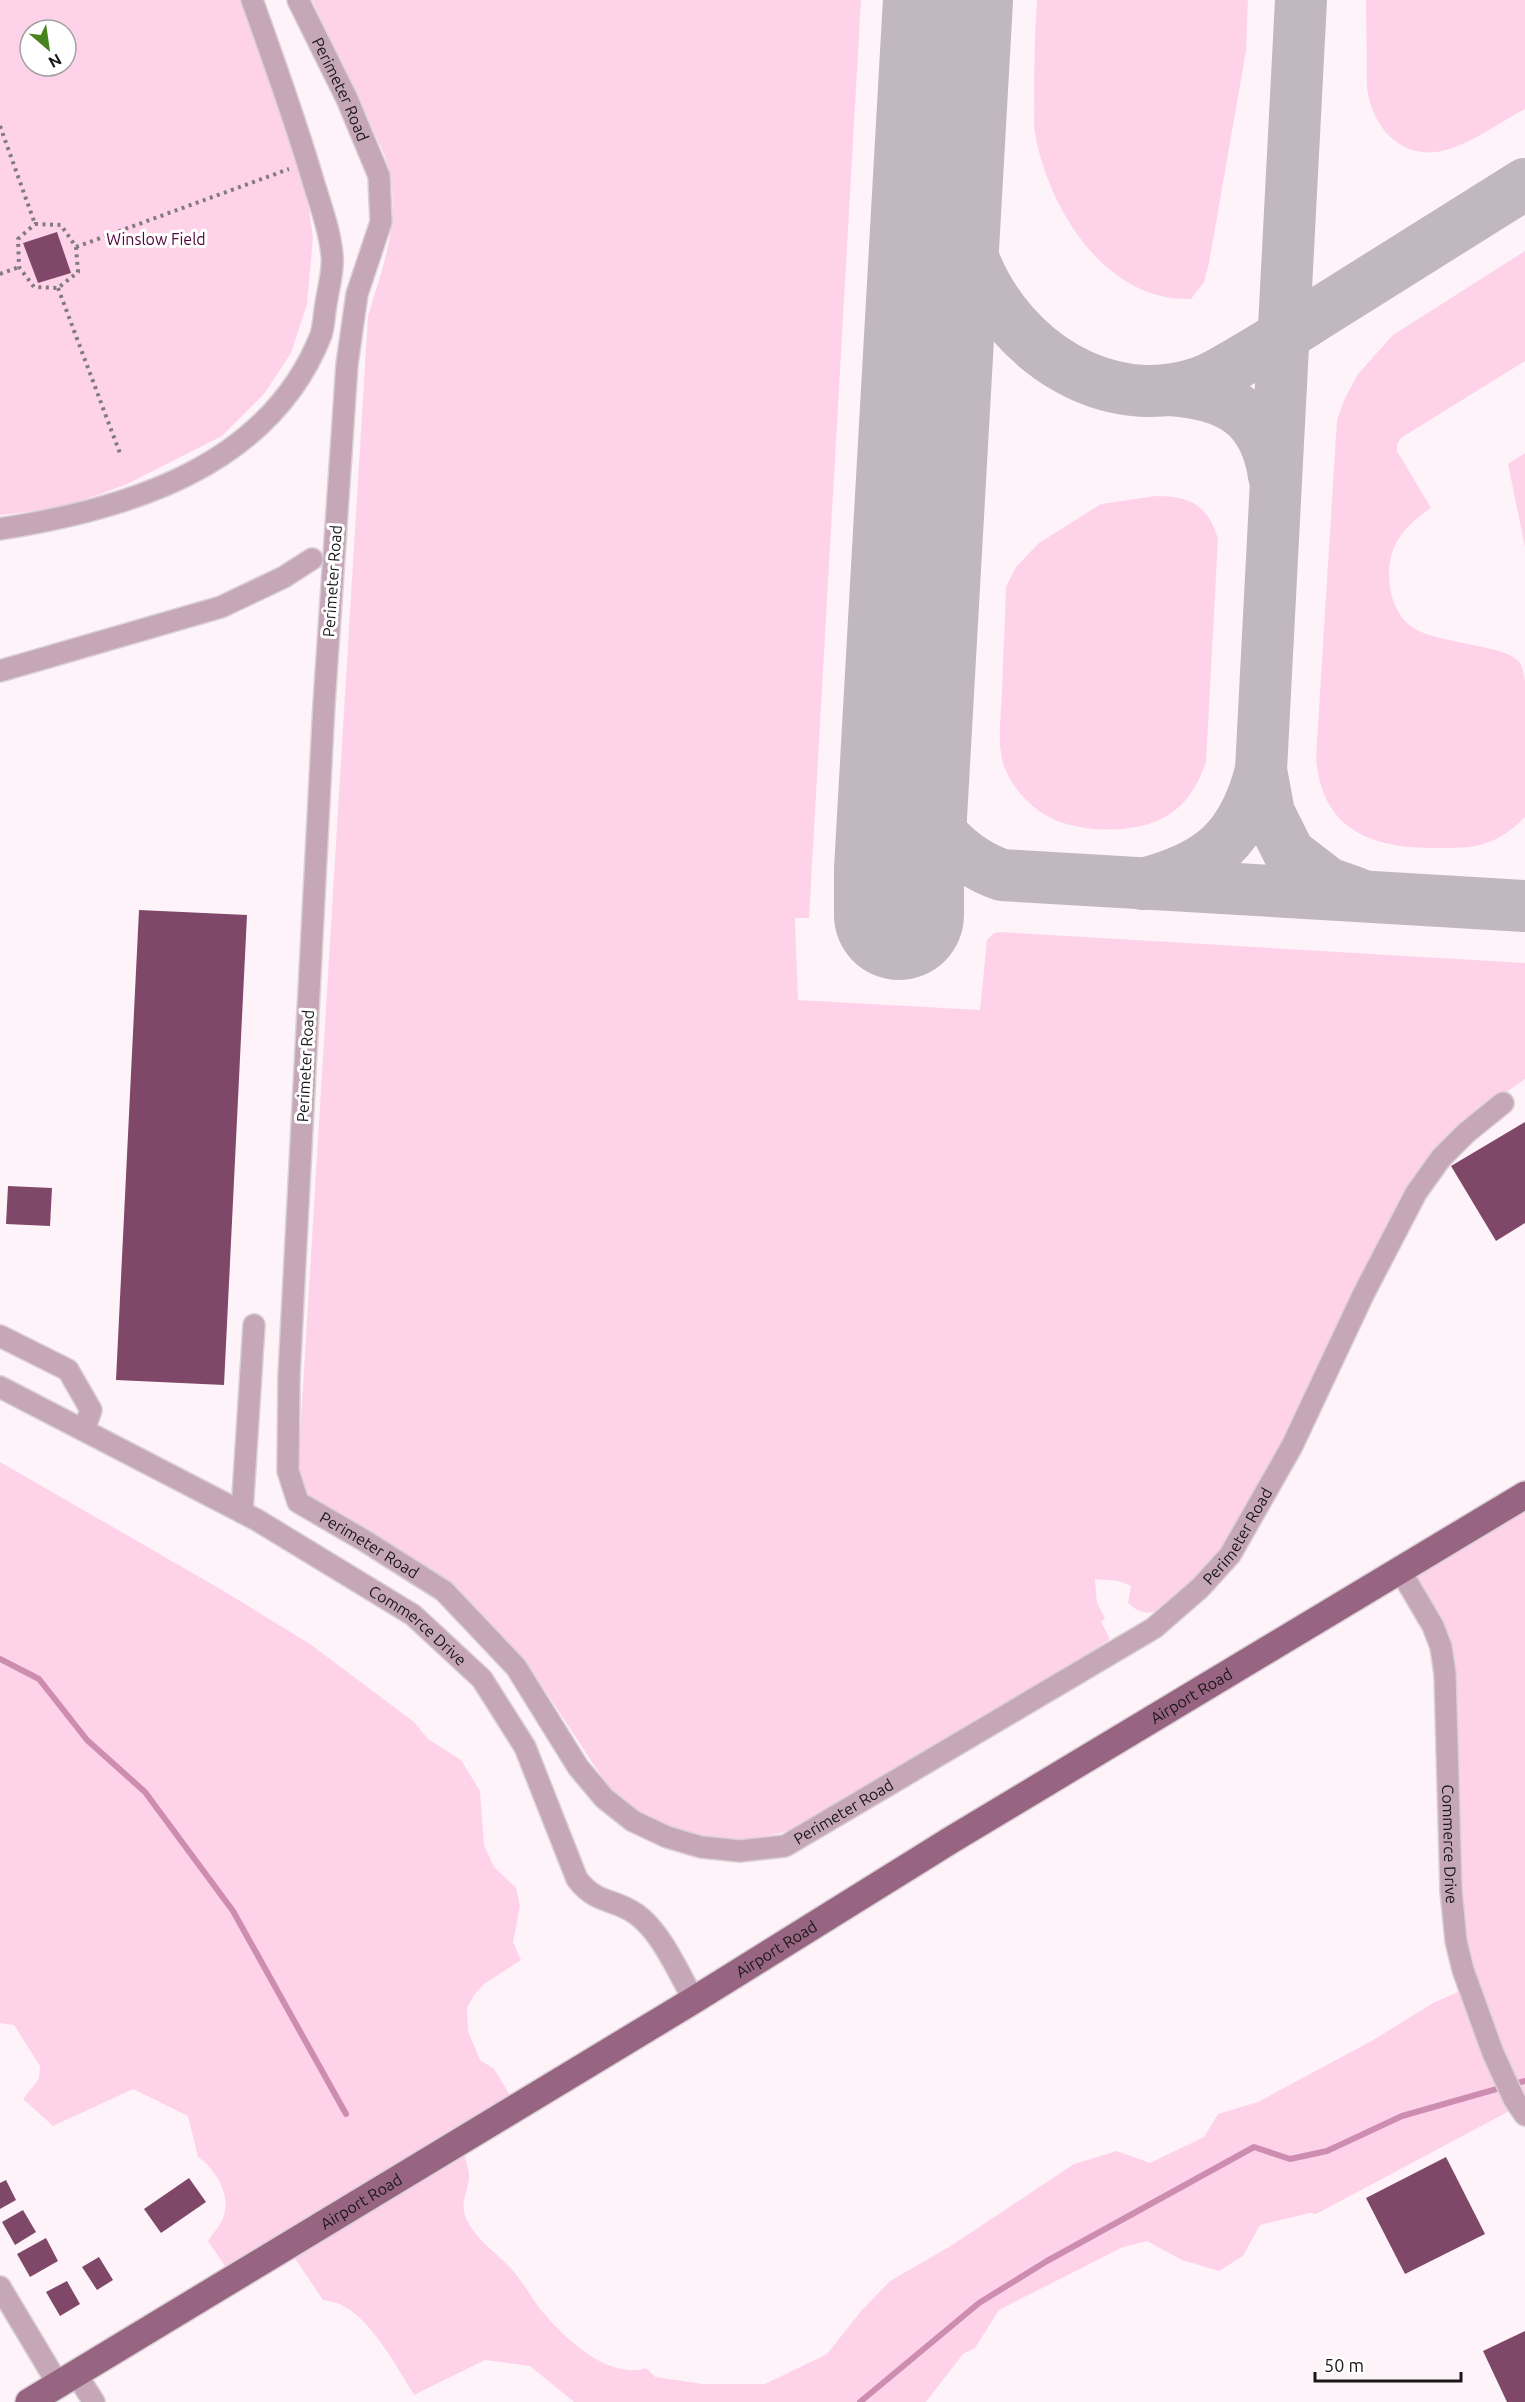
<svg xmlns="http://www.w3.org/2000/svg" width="1525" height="2402" font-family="Ubuntu,sans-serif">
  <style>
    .green { fill: #fed3ea; fill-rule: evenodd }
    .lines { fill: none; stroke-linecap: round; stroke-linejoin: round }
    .stream { stroke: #cc8db0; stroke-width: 6 }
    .taxiway { stroke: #c0b8bc; stroke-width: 52 }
    .runway { stroke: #c0b8bc; stroke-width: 130 }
    .building { fill: #804868 }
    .minor-casing { stroke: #dad0d5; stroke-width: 24 }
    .major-casing { stroke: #dad0d5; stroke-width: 30 }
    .path { stroke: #827b7e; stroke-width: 4; stroke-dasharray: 3 4.5; stroke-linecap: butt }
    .minor { stroke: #c5a7b7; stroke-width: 21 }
    .major { stroke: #976581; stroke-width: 27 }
    .labels { text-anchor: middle; stroke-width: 6; stroke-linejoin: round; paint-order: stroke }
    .street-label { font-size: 16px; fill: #1b1719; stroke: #fff }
    .park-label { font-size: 16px; fill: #53063b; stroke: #fff }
  </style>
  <rect width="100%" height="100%" fill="#fef3f9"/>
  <!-- green -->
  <g class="green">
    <path d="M0 0H241L284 111 308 202 313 238 307 304 291 353 264 394 222 436 125 485 58 509 0 515ZM30 30H66V66H30Z"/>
    <path d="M312 0H861L809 918H795L798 1000 980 1010 987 940 994 933 1000 932 1525 963V1079L1467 1120 1225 1552 1167 1607C1151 1615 1141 1615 1128 1603L1131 1586 1118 1581 1095 1579 1097 1603 1105 1618 1101 1622 1109 1637V1640L1001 1710 811 1823 781 1833 747 1840H716L676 1831 640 1813 611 1791 525 1660 466 1599 428 1568 314 1503 300 1490 298 1469 368 316C385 260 404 213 384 154Z"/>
    <path d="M1037 0H1248L1246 51 1209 263 1204 282 1191 299C1105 302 1048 208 1035 133 1033 121 1035 108 1034 96 1034 64 1035 32 1037 0Z"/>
    <path d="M1366 0H1525V109C1502 121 1467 146 1442 151 1400 160 1372 126 1367 88Z"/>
    <path d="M1525 251V361L1401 438 1397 444V451L1431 508C1407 524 1389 543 1389 574 1389 592 1395 615 1412 627 1427 638 1472 644 1491 649 1502 652 1513 654 1520 663 1523 668 1524 675 1525 681V817C1493 849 1473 848 1429 848 1366 847 1321 826 1316 757L1337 420 1345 398 1358 374 1393 335Z"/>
    <path d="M1525 453V547L1508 464Z"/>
    <path d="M1156 496C1190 496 1208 505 1218 539L1206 762C1199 781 1191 798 1174 811 1146 834 1088 834 1055 820 1033 810 1015 792 1005 769 996 745 1001 717 1002 692 1003 657 1005 622 1006 587L1016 567 1039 543 1101 504Z"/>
    <path d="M0 1462 222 1590 310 1644 414 1722 428 1739 461 1760 480 1791 484 1845 494 1867 516 1888 520 1906 513 1942 521 1960 484 1984 474 1995 467 2008 468 2031 480 2060 494 2069 516 2105 461 2142C463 2153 469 2166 469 2177 468 2195 458 2203 468 2222 478 2242 500 2255 514 2272 526 2286 534 2303 546 2316 568 2341 610 2380 646 2368L655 2377 703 2384H765L827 2354 861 2311 890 2281 949 2247 1074 2164 1117 2151 1150 2163 1204 2137 1218 2114 1258 2102 1375 2039 1433 2003 1465 1989 1442 1655 1401 1573 1525 1495V2110L1515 2108 1316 2214 1310 2213 1260 2225 1243 2256 1219 2271 1182 2260 1147 2241 1123 2247 999 2310 975 2348 963 2354 926 2402H574L530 2366 485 2360 414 2395C398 2369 370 2317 341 2305 336 2302 329 2301 323 2300L288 2248 233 2278 208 2241C214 2232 224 2221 225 2211 229 2191 214 2168 198 2157L188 2116 133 2089 53 2126 23 2099 39 2079 40 2066 14 2025 0 2023Z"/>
  </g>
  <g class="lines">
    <!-- stream -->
    <g class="stream">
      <path d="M0 1659 39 1679 87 1740 145 1792 233 1911 346 2114"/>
      <path d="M860 2402 979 2303 1047 2261 1254 2147 1290 2159 1327 2151 1402 2116 1525 2081"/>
    </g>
    <!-- taxiway -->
    <g class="taxiway">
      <path d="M940 138C950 181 958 225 976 265 1012 351 1106 414 1199 383 1215 378 1229 368 1243 360 1267 346 1290 332 1313 317 1384 273 1454 228 1525 184"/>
      <path d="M1169 390C1229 394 1265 414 1274 476"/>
      <path d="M1261 770 1269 813 1289 853 1328 883 1356 893"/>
      <path d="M904 777C924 819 957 860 1002 875L1525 906"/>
      <path d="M1143 884C1211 866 1243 840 1261 770L1301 0"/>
    </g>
    <!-- runway -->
    <path class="runway" d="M899 915V870L948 0"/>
  </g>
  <!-- building -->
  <g class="building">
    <path d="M57 232 71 273 38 283 23 243Z"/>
    <path d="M139 910 247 915 224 1385 116 1380Z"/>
    <path d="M1525 1122V1223L1496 1241 1451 1166Z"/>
    <path d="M8 1186 52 1188 50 1226 6 1224Z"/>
    <path d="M1446 2157 1485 2234 1405 2274 1366 2198Z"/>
    <path d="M189 2178 206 2202 161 2233 144 2209Z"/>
    <path d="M6 2180 16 2200 0 2209V2183Z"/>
    <path d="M23 2210 36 2232 15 2245 2 2222Z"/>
    <path d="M46 2238 58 2261 30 2277 17 2254Z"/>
    <path d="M99 2257 113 2280 97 2290 82 2267Z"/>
    <path d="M67 2281 80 2304 60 2316 46 2292Z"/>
    <path d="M1525 2331V2402H1507L1483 2351Z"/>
  </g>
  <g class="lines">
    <!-- minor casing -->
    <g class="minor-casing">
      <g id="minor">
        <path id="s1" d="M298 0 347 99 379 176 381 222 357 294 347 364 324 704 289 1376 288 1471 298 1502 365 1541 444 1591 516 1667 578 1767 604 1798 633 1821 667 1837 701 1847 740 1851 785 1846 1154 1628 1200 1588 1230 1555 1292 1446 1364 1293 1416 1193 1441 1158 1466 1133 1503 1103"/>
        <path d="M0 529C128 509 269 467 321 335 324 326 324 314 326 304 328 289 334 270 332 255 330 231 321 207 314 184 296 122 274 61 252 0"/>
        <path d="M0 671 221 607 284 577 312 559"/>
        <path d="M0 1336 68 1370 91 1410 84 1430"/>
        <path id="s2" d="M0 1387 257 1520 413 1615 482 1679 525 1747 577 1879C597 1905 614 1898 636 1914 661 1931 679 1974 694 2000"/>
        <path d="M242 1512 254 1325"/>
        <path id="s3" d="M1400 1570 1433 1626 1441 1647 1445 1674 1451 1890 1456 1941 1463 1970 1493 2053 1514 2099 1525 2115"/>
        <path d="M0 2287 58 2384"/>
        <path d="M76 2374 94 2402"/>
      </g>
    </g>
    <!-- major casing -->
    <g class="major-casing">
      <g id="major">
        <path id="s4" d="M29 2402 694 2000 951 1840 1525 1495"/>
      </g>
    </g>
    <!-- path -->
    <g class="path">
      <path d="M0 126 35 224"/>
      <path d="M35 224 61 225 76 247 78 272 58 288 34 287 19 267 18 239Z"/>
      <path d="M76 247 289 169"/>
      <path d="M0 274 19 267"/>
      <path d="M58 288 121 456"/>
    </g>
    <!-- minor -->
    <use href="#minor" class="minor"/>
    <!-- major -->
    <use href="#major" class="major"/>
  </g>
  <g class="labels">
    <!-- street labels -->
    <g class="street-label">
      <text dy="6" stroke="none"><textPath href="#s1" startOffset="99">Perimeter Road</textPath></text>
      <text transform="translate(332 581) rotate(-86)" y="6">Perimeter Road</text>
      <text transform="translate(305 1066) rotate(-87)" y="6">Perimeter Road</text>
      <text dy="6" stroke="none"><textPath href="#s1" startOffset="2710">Perimeter Road</textPath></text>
      <text dy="6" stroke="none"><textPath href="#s1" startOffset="1611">Perimeter Road</textPath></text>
      <text dy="6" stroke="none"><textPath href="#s2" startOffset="482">Commerce Drive</textPath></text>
      <text dy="6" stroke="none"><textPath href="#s4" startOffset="1360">Airport Road</textPath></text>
      <text dy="6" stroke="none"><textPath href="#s1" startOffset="2224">Perimeter Road</textPath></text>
      <text dy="6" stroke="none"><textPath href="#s3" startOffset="285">Commerce Drive</textPath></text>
      <text dy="6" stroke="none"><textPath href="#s4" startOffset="874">Airport Road</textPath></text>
      <text dy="6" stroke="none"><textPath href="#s4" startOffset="388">Airport Road</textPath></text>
    </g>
    <!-- park labels -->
    <g class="park-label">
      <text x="156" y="245">Winslow Field</text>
    </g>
  </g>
  <!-- north arrow -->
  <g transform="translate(48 48) rotate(151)"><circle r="28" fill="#ffffff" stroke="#a4a2a3" stroke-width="1.5"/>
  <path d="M0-4.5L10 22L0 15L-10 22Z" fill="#48831e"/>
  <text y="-9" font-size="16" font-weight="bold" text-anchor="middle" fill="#1b1719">N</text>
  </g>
  <!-- scale -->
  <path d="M1315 2372v9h146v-9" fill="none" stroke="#1b1719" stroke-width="3"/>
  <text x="1324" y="2372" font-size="18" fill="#1b1719" stroke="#ffffff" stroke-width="4.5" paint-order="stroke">50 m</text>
</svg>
